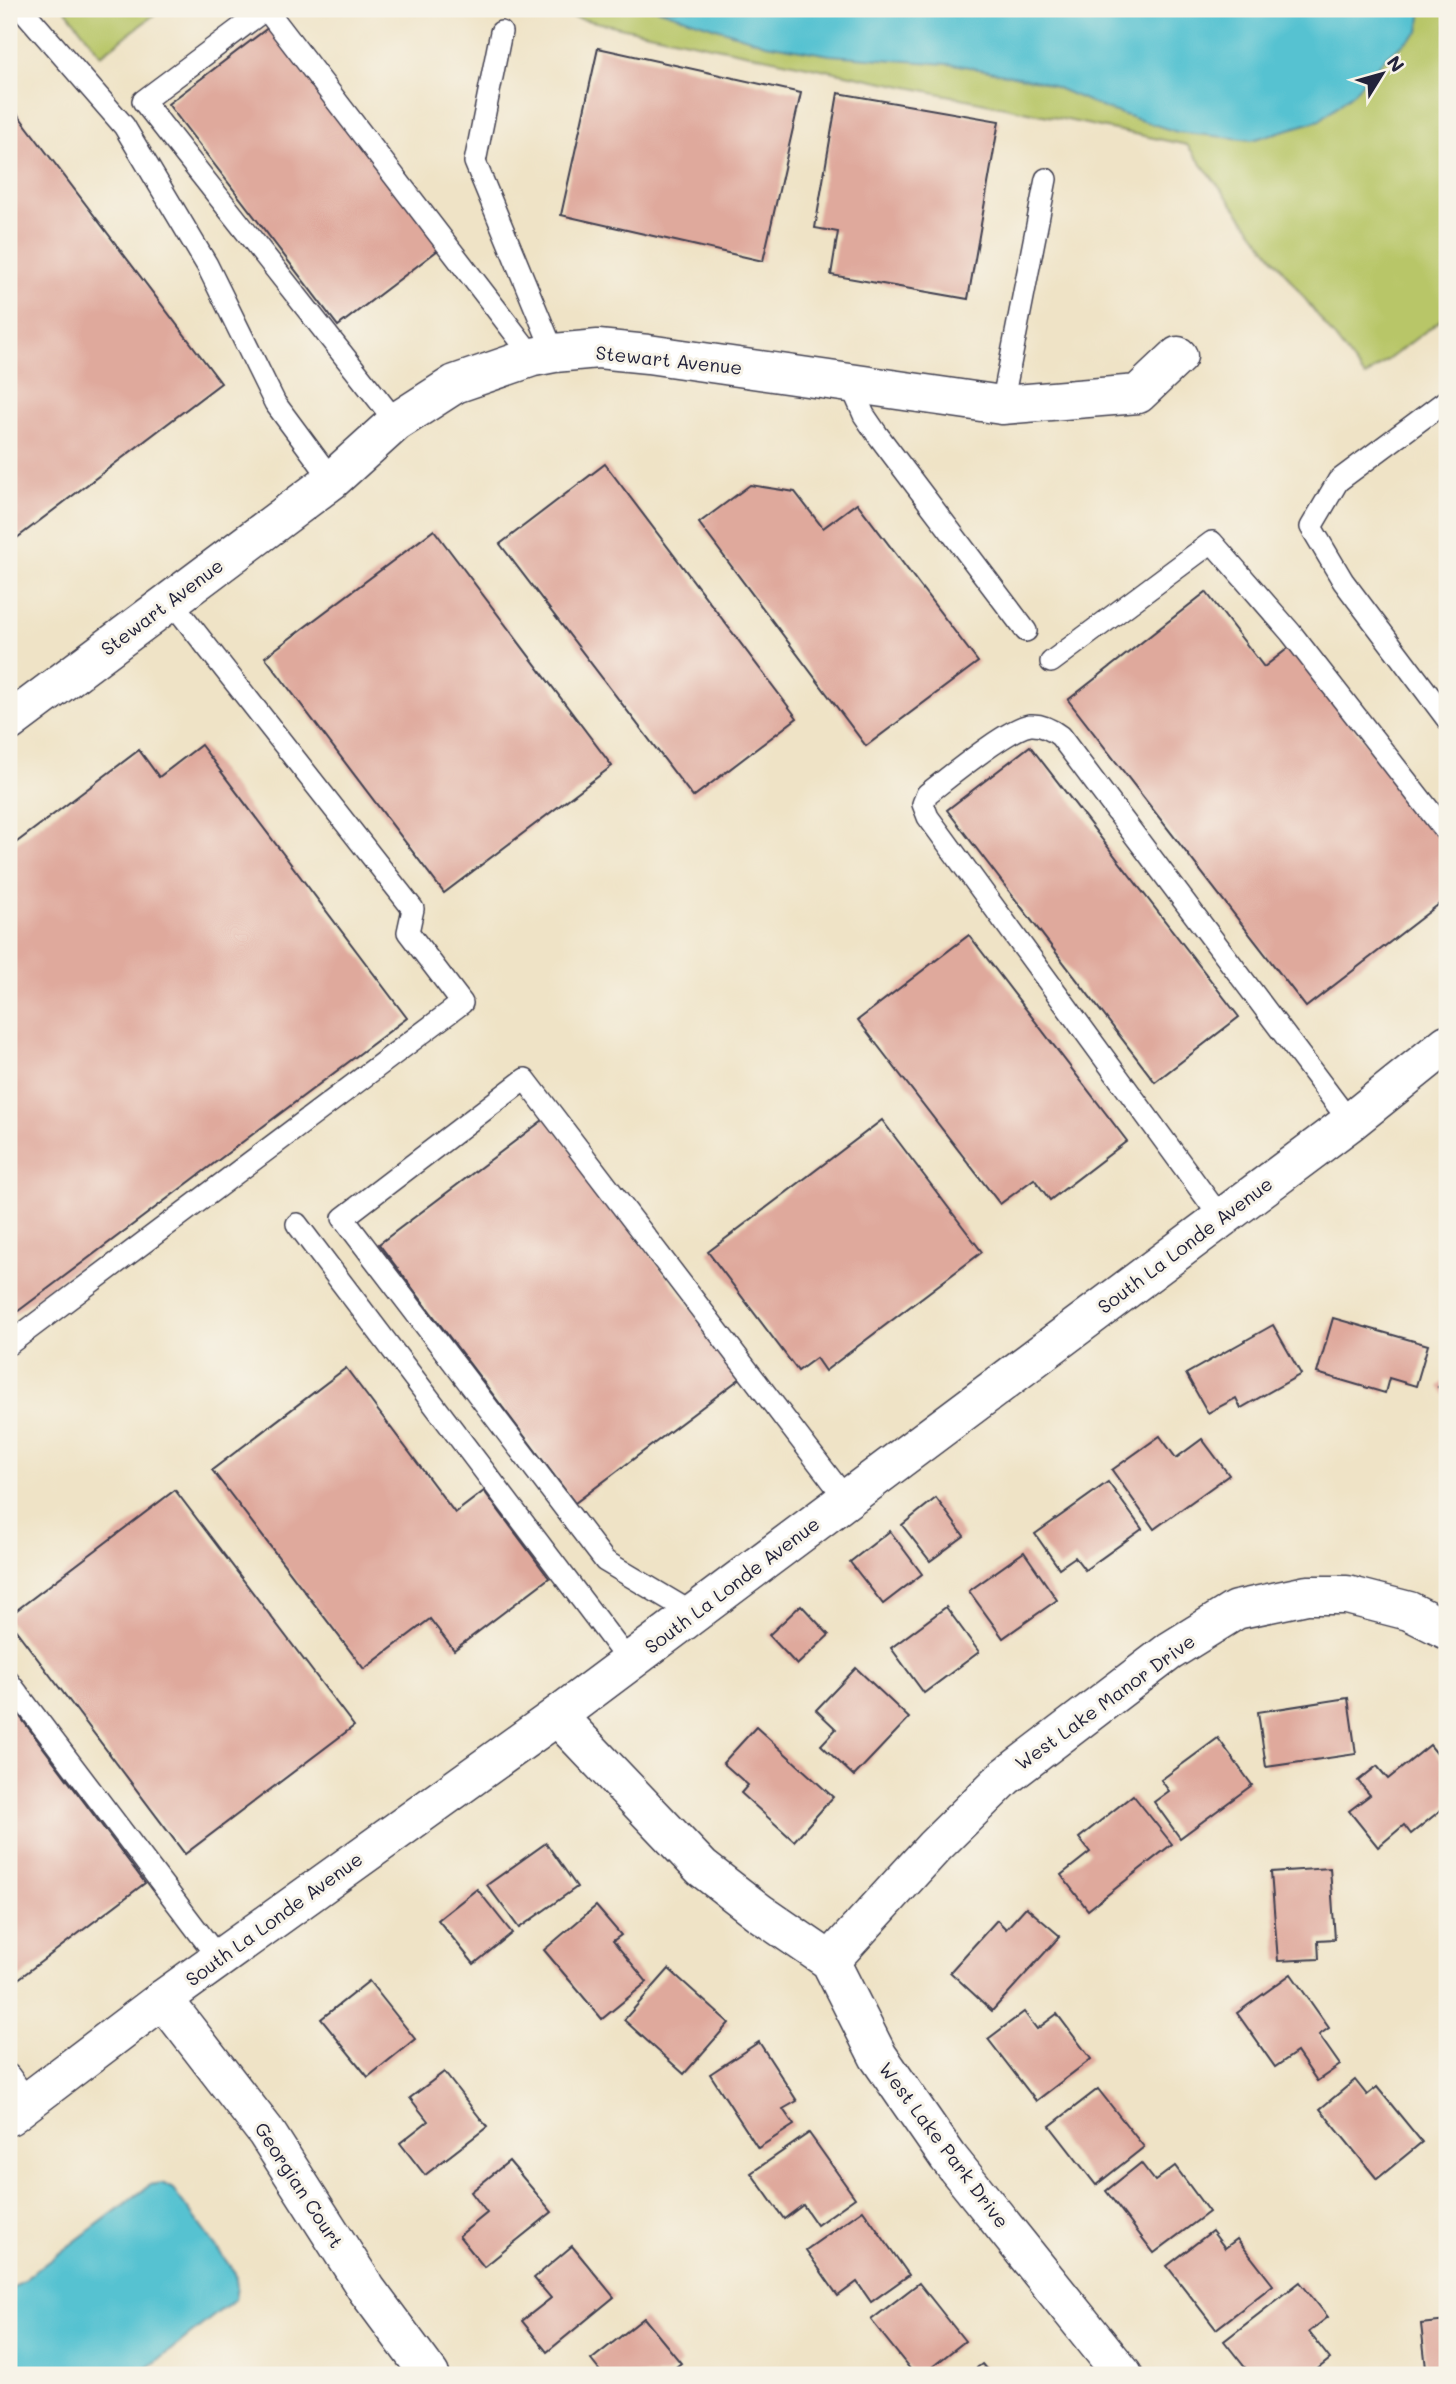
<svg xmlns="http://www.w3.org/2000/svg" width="1456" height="2384" font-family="Mali,sans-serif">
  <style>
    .green { fill: #b8c668; stroke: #6d7452; stroke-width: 2 }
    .water { fill: #57c2d1; stroke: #3c7286; stroke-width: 2 }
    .building { fill: #dfa99c }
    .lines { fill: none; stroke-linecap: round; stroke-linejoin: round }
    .lane-casing { stroke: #413f50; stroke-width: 24 }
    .street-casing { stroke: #413f50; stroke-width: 41 }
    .lane { stroke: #fff; stroke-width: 21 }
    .street { stroke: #fff; stroke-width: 38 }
    .labels { text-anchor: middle; stroke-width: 6; stroke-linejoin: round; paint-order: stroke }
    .street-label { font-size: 19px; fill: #22223b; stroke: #f7f3e8 }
  </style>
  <rect width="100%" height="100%" fill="#f7f3e8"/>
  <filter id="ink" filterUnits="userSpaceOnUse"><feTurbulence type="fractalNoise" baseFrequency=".0143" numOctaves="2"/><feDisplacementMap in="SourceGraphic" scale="14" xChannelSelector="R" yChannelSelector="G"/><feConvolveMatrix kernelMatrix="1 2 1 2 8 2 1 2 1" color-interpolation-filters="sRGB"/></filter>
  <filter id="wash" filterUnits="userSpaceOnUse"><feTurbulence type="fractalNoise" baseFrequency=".00686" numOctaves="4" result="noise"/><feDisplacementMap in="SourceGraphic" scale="28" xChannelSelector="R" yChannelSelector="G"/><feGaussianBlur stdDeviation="1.57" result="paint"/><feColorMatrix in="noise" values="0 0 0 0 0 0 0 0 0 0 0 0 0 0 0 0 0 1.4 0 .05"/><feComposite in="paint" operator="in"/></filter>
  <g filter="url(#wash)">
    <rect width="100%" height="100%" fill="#efe3c6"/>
    <!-- green -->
    <g class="green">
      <path d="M65 9H162L101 55Z"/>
      <path d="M533 9H1447V315L1365 377 1187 145Z"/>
    </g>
    <!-- water -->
    <g class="water">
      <path d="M657 9H1422L1419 32 1388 55 1354 92 1320 120 1252 140 1177 132 1106 109 1043 82 959 65 830 55 766 44Z"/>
      <path d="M162 2183 173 2189 235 2273 237 2287 235 2299 139 2375H9V2291L150 2185Z"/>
    </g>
    <g id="blocks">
      <!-- building -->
      <g class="building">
        <path d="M273 24 442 247 338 326 168 104Z"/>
        <path d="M598 48 801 93 763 261 561 215Z"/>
        <path d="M838 93 999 121 968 299 831 275 838 232 815 228Z"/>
        <path d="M9 103 221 383 9 544Z"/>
        <path d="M605 464 797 718 693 797 500 544Z"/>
        <path d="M750 485 795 492 823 528 857 503 978 662 866 746 699 523Z"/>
        <path d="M434 530 612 766 444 893 265 657Z"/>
        <path d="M1206 592 1264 667 1291 646 1447 849V898L1306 1007 1068 700Z"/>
        <path d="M201 745 407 1018 9 1318V848L139 750 159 777Z"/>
        <path d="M1030 746 1239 1017 1155 1082 947 810Z"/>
        <path d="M969 935 1127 1141 1050 1200 1034 1179 1000 1204 858 1020Z"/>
        <path d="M547 1117 742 1377 575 1503 379 1244Z"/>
        <path d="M882 1120 982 1252 825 1371 816 1358 798 1371 708 1252Z"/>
        <path d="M1333 1318 1428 1345 1416 1386 1389 1378 1385 1393 1317 1373Z"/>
        <path d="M1273 1325 1301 1374 1241 1408 1236 1398 1208 1413 1186 1374Z"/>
        <path d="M346 1368 455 1513 484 1491 549 1578 454 1650 430 1619 364 1669 212 1470Z"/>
        <path d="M1447 1378V1397L1438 1387Z"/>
        <path d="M1160 1436 1176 1458 1202 1439 1229 1475 1154 1529 1112 1470Z"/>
        <path d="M1108 1482 1142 1529 1085 1570 1075 1557 1059 1568 1035 1534Z"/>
        <path d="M175 1490 354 1726 185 1854 9 1621V1616Z"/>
        <path d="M936 1498 964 1536 930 1561 902 1525Z"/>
        <path d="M890 1531 922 1574 883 1604 850 1562Z"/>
        <path d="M1024 1552 1057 1600 1003 1638 969 1591Z"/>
        <path d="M801 1605 829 1635 797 1665 769 1635Z"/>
        <path d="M946 1607 979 1652 924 1693 891 1648Z"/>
        <path d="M856 1668 909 1718 854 1776 821 1745 836 1729 816 1710Z"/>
        <path d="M1348 1698 1356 1754 1266 1767 1258 1712Z"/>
        <path d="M9 1702 145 1883 9 1986Z"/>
        <path d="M756 1727 833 1797 794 1841 741 1793 748 1785 723 1763Z"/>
        <path d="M1218 1738 1252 1785 1180 1838 1154 1802 1169 1791 1161 1780Z"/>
        <path d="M1430 1745 1447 1766V1805L1411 1834 1404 1825 1378 1847 1349 1811 1370 1795 1358 1781 1377 1766 1388 1779Z"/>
        <path d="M1133 1795 1172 1844 1088 1910 1061 1875 1090 1852 1079 1838Z"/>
        <path d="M546 1843 577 1887 519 1928 487 1885Z"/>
        <path d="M1330 1868 1335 1939 1318 1940 1319 1959 1278 1961 1271 1872Z"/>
        <path d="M477 1889 512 1933 474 1964 438 1920Z"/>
        <path d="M596 1906 621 1935 613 1941 647 1982 602 2019 544 1950Z"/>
        <path d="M1026 1907 1060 1936 992 2011 950 1972 997 1920 1006 1929Z"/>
        <path d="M669 1969 729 2023 684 2074 624 2020Z"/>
        <path d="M1291 1974 1329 2028 1319 2035 1340 2065 1317 2081 1297 2052 1275 2067 1237 2013Z"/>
        <path d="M369 1981 415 2039 368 2077 321 2019Z"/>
        <path d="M1024 2012 1037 2029 1057 2014 1091 2059 1036 2101 988 2039Z"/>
        <path d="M759 2042 797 2101 783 2109 794 2125 758 2148 710 2074Z"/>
        <path d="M444 2072 487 2127 425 2175 400 2143 428 2121 410 2098Z"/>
        <path d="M1355 2080 1367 2095 1377 2087 1422 2142 1377 2179 1320 2109Z"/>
        <path d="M1098 2089 1144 2147 1096 2185 1050 2126Z"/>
        <path d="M809 2133 855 2198 817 2225 803 2205 784 2219 751 2173Z"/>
        <path d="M509 2161 552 2212 484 2267 459 2236 487 2213 471 2192Z"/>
        <path d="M1141 2163 1155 2181 1175 2166 1209 2212 1154 2253 1106 2191Z"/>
        <path d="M863 2210 909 2275 871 2302 857 2282 838 2296 806 2250Z"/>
        <path d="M1212 2231 1225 2248 1237 2239 1273 2285 1216 2329 1167 2266Z"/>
        <path d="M572 2246 614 2297 547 2352 522 2321 551 2298 534 2278Z"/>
        <path d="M1300 2282 1328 2317 1309 2332 1330 2359 1310 2375H1251L1224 2341Z"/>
        <path d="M919 2283 965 2341 922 2375H915L871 2320Z"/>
        <path d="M644 2318 681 2363 666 2375H603L591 2360Z"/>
        <path d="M1447 2321V2366L1426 2368 1421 2324Z"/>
        <path d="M982 2364 991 2375H967Z"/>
      </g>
    </g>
  </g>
  <g filter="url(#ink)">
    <use href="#blocks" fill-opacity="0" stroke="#413f50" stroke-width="2"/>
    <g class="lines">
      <!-- lane casing -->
      <g class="lane-casing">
        <g id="lane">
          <path d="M22 9 124 126 207 265 275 403 332 480"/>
          <path d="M501 32 475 162 554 353"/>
          <path d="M850 383 864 415 877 434 1026 631"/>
          <path d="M1447 400 1338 481 1311 527 1343 581 1447 719"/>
          <path d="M1002 405 1046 179"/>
          <path d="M396 422 143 101 266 9 533 357"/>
          <path d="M1051 662 1212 542 1291 633 1447 833"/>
          <path d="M1221 1218 928 817 923 804 927 794C948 778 1008 728 1030 725 1042 724 1051 729 1060 736L1350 1122"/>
          <path d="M297 1224 629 1662"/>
          <path d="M9 1344 462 1003 408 932 413 909 171 601"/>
          <path d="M694 1614 605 1561 343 1218 525 1079 846 1499"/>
          <path d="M9 1682 219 1959"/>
          <path d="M9 2075 28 2101"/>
        </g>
      </g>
      <!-- street casing -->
      <g class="street-casing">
        <g id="street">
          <path d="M9 722 332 480 396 422 455 384 533 357 554 353 598 349 648 354 1002 405 1138 394 1178 356"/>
          <path d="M557 1716 702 1868 760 1913 830 1961 878 2056 948 2157 1123 2375"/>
          <path d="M830 1961 934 1847 1005 1777 1170 1651 1236 1610 1307 1595H1347L1409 1611 1447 1630"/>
          <path d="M163 1999 266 2132 367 2290 430 2375"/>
          <path d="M9 2116 163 1999 557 1716 1350 1122 1447 1044"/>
        </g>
      </g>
      <!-- lane -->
      <use href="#lane" class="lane"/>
      <!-- street -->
      <use href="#street" class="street"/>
    </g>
  </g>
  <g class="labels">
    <!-- street labels -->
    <g class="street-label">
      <text transform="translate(669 360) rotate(6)" y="7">Stewart Avenue</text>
      <text transform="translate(162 607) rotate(-37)" y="7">Stewart Avenue</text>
      <text transform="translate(1185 1245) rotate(-37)" y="7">South La Londe Avenue</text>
      <text transform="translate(732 1585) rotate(-37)" y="7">South La Londe Avenue</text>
      <text transform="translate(1105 1702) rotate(-36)" y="7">West Lake Manor Drive</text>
      <text transform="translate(274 1919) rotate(-36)" y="7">South La Londe Avenue</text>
      <text transform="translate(944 2145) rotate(53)" y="7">West Lake Park Drive</text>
      <text transform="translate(299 2185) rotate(57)" y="7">Georgian Court</text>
    </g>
  </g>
  <!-- margin -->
  <rect width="1456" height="2384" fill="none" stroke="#f7f3e8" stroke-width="35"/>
  <!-- north arrow -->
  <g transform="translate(1382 74) rotate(53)" stroke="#f7f3e8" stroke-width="5" paint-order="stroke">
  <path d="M0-5L12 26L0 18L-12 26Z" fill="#22223b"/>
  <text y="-10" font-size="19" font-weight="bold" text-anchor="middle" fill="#22223b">N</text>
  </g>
</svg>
